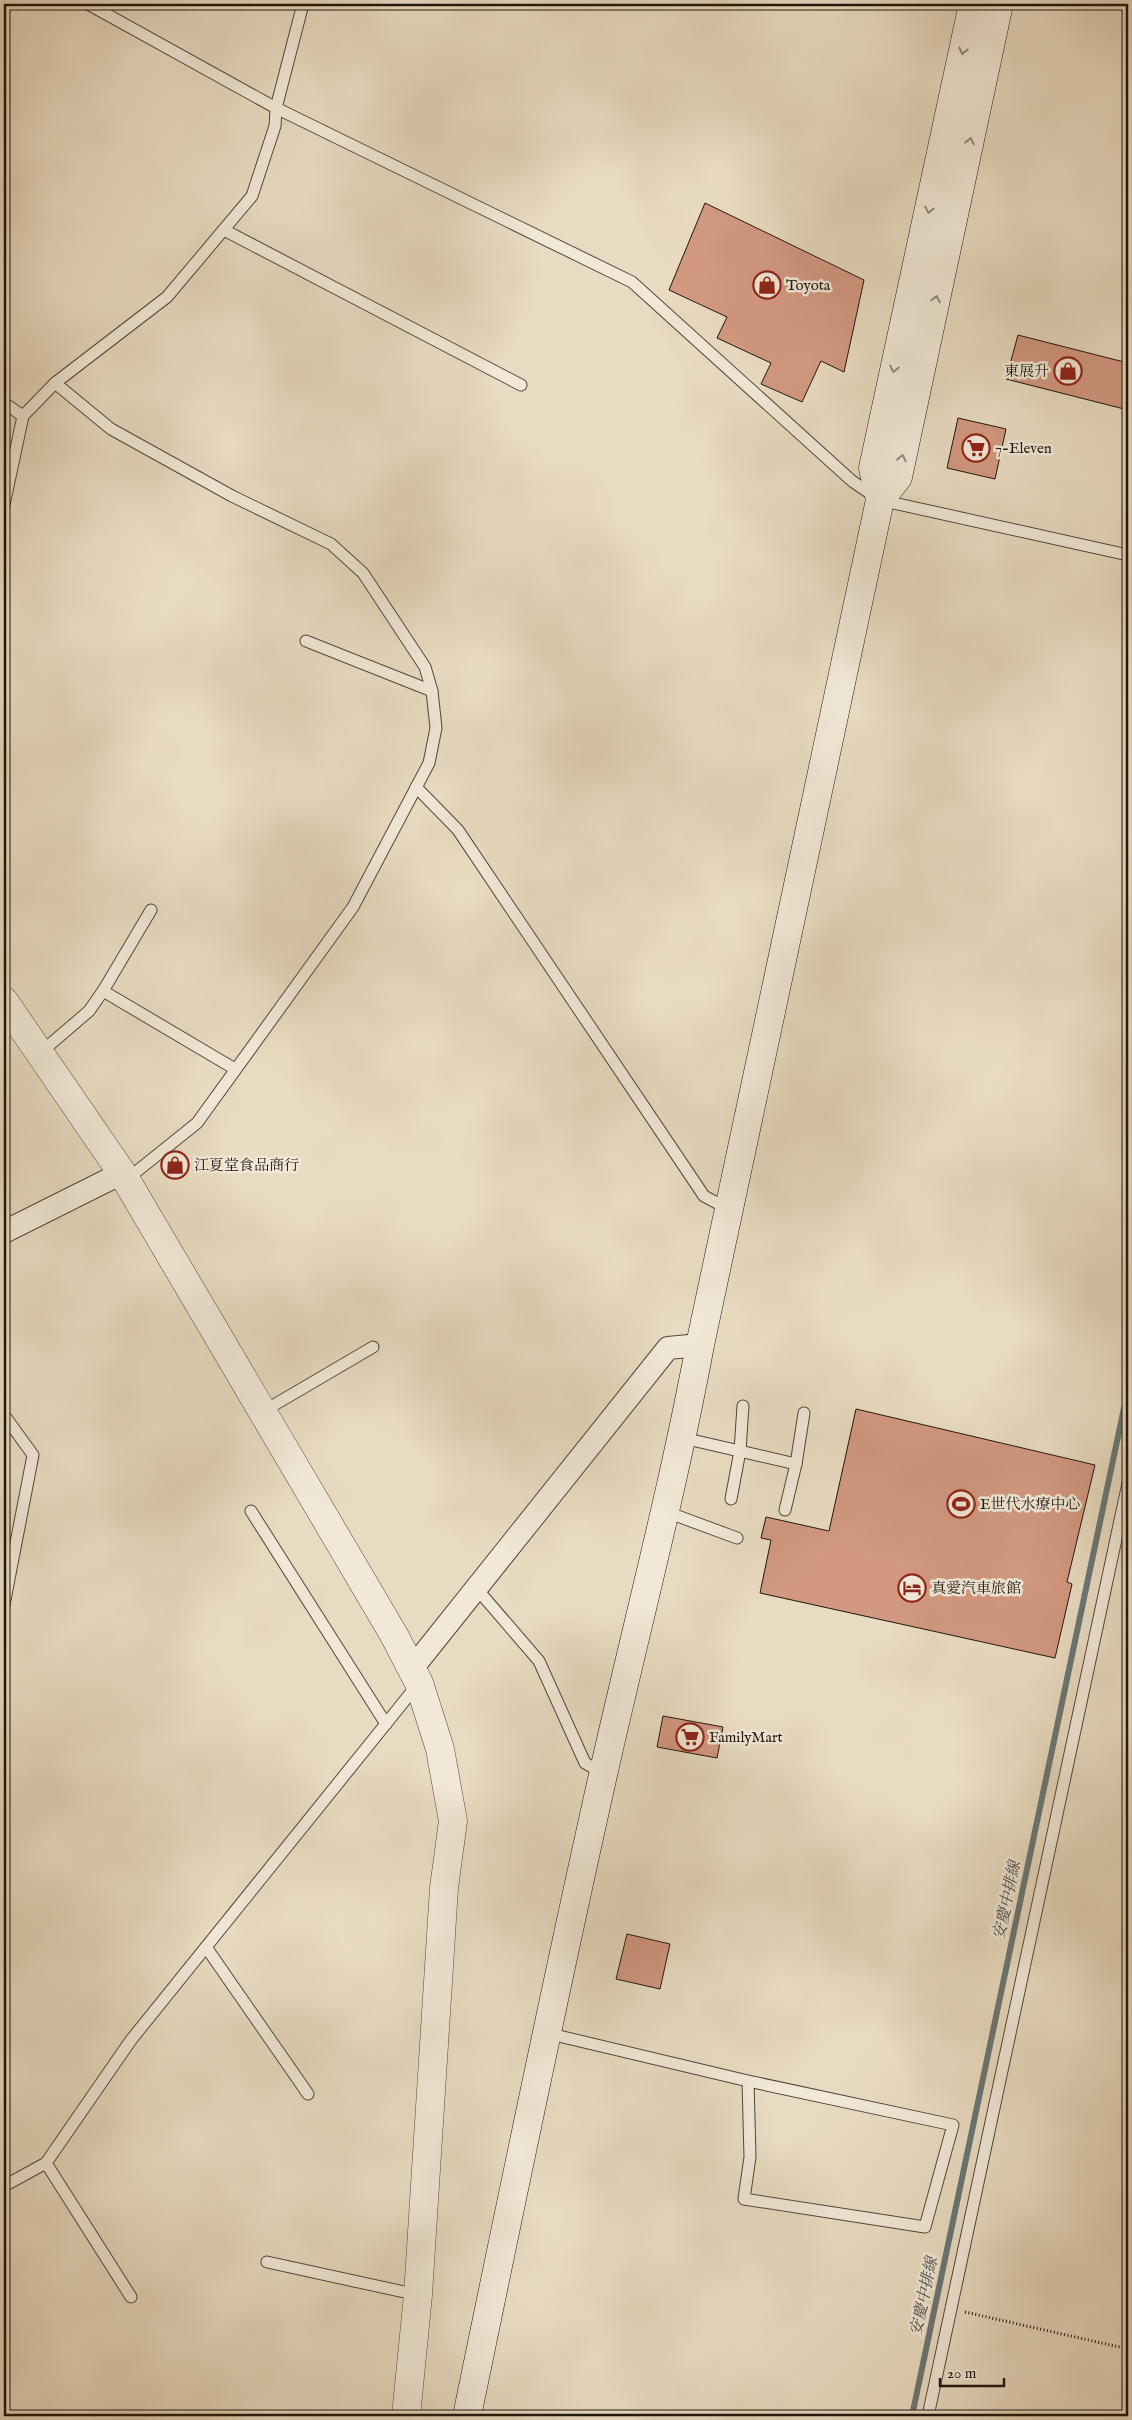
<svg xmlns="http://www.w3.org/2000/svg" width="1132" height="2420" font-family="'IM FELL English','Noto Serif TC',serif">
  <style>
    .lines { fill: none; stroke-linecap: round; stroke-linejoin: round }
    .stream { stroke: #697776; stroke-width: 6 }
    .building { fill: #d29881; stroke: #1f150e }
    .service-casing { stroke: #52463b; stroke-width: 13 }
    .minor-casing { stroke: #52463b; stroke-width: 24 }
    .tertiary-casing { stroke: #52463b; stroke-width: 29 }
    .secondary-casing { stroke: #1f150e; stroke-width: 29 }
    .path { stroke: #1f150e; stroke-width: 3; stroke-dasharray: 1 2.5; stroke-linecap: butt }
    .service { stroke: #f1e8d7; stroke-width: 11 }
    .minor { stroke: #f1e8d7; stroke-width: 22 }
    .tertiary { stroke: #f1e8d7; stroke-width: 28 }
    .secondary { stroke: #f1e8d7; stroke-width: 28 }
    .oneway { stroke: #92897d }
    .labels { text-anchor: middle; stroke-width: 5; stroke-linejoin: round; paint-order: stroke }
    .poi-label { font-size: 15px; fill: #1f150e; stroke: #f1e8d7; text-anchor: start }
    .water-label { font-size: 16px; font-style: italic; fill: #4a4e4b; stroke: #f1e8d7 }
  </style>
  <rect width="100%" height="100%" fill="#e9dbc1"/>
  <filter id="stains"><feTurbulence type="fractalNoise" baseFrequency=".004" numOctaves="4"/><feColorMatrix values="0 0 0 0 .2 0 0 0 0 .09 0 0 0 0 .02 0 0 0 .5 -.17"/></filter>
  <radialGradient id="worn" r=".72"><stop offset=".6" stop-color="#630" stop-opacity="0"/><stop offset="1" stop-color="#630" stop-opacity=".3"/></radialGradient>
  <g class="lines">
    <!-- stream -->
    <path class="stream" d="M912 2416 1128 1389"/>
  </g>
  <!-- building -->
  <g class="building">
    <path d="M705 203 864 280 844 372 821 361 802 402 761 384 771 363 717 338 727 317 669 290Z"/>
    <path d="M1018 335 1128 363V410L1006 379Z"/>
    <path d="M958 418 1006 429 995 479 947 468Z"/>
    <path d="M856 1409 1095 1465 1067 1582 1072 1584 1055 1658 760 1593 771 1540 761 1538 766 1517 829 1531Z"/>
    <path d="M663 1716 723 1727 717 1758 657 1747Z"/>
    <path d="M627 1934 670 1944 660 1989 616 1979Z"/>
  </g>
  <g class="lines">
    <!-- service casing -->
    <g class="service-casing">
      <g id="service">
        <path d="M88 4 276 108 275 126 252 196 167 297 55 383 111 429 232 496 331 544 363 573 425 667 432 691 436 728 429 763 353 907 197 1123 126 1180"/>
        <path d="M303 4 276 108 632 282 852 481 880 500 1128 555"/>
        <path d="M224 230 521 385"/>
        <path d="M4 403 23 416"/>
        <path d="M4 505 23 416 55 383"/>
        <path d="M306 641 432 691"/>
        <path d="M416 787 458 830 704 1196 730 1210"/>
        <path d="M103 991 235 1069"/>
        <path d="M40 1053 89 1011 103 991 151 910"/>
        <path d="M262 1412 373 1347"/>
        <path d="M4 1415 33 1455 4 1605"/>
        <path d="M683 1438 796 1464"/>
        <path d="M731 1499 740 1451 743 1406"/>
        <path d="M785 1510 796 1464 804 1413"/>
        <path d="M251 1511 386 1724"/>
        <path d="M664 1511 737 1538"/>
        <path d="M477 1589 539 1661 585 1763 603 1773"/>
        <path d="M206 1947 308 2094"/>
        <path d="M546 2033 748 2081 953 2125 925 2227 744 2199 750 2157 748 2081"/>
        <path d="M46 2163 131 2297"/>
        <path d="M4 2186 46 2163 131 2040 418 1684"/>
        <path d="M267 2262 418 2295"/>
        <path d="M928 2416 1128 1483"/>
      </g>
    </g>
    <!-- minor casing -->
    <g class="minor-casing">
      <g id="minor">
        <path d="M4 1232 122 1173"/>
        <path d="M411 1670 668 1348 700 1345"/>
      </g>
    </g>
    <!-- tertiary casing -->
    <g class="tertiary-casing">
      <path id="tertiary" d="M4 1001 122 1173 394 1635 419 1683 440 1749 453 1821 444 1888 418 2295 406 2416"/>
    </g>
    <!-- secondary casing -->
    <g class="secondary-casing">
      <g id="secondary">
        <path d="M880 500 898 477 999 4"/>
        <path d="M467 2416C511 2202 555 1988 603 1775 635 1632 673 1490 700 1345L880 500 873 468 973 4"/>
      </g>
    </g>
    <!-- path -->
    <path class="path" d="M965 2312 1128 2349"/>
    <!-- service -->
    <use href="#service" class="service"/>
    <!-- minor -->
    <use href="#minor" class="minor"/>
    <!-- tertiary -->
    <use href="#tertiary" class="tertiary"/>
    <!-- secondary -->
    <use href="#secondary" class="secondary"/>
  </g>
  <!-- one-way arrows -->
  <defs><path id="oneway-chevron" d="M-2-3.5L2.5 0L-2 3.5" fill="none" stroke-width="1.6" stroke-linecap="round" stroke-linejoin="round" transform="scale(1.25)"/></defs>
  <g class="oneway">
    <use href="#oneway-chevron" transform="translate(963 51) rotate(102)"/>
    <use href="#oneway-chevron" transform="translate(970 141) rotate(-78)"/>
    <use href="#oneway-chevron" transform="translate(929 210) rotate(102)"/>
    <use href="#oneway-chevron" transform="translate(936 299) rotate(-78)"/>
    <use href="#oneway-chevron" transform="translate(894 369) rotate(102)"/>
    <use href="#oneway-chevron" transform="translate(902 458) rotate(-78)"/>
  </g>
  <!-- icons -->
  <defs>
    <g id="shop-ring" transform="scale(1.4375)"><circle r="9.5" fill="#f1e8d7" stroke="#8f2418" stroke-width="1.5"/><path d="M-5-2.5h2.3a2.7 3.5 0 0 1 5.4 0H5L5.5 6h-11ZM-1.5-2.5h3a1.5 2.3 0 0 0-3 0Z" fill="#8f2418"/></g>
    <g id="supermarket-ring" transform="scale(1.4375)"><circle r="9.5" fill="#f1e8d7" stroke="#8f2418" stroke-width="1.5"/><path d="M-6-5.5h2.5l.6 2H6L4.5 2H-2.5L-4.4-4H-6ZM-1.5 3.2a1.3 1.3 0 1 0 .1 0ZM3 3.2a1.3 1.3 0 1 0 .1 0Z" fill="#8f2418"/></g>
    <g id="stadium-ring" transform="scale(1.4375)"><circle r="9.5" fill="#f1e8d7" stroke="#8f2418" stroke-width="1.5"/><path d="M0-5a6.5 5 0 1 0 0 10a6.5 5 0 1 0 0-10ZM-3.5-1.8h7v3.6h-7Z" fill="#8f2418"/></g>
    <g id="hotel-ring" transform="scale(1.4375)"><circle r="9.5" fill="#f1e8d7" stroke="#8f2418" stroke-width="1.5"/><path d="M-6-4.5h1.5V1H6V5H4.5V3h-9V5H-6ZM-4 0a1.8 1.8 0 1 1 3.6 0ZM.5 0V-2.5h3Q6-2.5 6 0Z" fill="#8f2418"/></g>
  </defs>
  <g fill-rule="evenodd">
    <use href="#shop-ring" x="767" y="285"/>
    <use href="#shop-ring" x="1068" y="371"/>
    <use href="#supermarket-ring" x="976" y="448"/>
    <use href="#shop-ring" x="175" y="1165"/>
    <use href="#stadium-ring" x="961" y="1504"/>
    <use href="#hotel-ring" x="912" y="1588"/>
    <use href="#supermarket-ring" x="690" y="1737"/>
  </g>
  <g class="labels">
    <!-- poi labels -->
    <g class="poi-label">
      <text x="786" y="290">Toyota</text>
      <text x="1049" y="376" text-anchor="end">東展升</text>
      <text x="995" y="453">7-Eleven</text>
      <text x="194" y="1170">江夏堂食品商行</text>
      <text x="980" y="1509">E世代水療中心</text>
      <text x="931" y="1593">真愛汽車旅館</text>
      <text x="709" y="1742">FamilyMart</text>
    </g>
    <!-- water labels -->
    <g class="water-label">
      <text transform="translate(1006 1900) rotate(-78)" y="6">安慶中排線</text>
      <text transform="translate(923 2296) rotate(-78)" y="6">安慶中排線</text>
    </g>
  </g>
  <!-- margin -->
  <rect width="1132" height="2420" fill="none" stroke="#e9dbc1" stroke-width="20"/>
  <rect x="5" y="5" width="1122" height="2410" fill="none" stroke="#1f150e" stroke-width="2.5"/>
  <rect x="10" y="10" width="1112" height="2400" fill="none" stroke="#1f150e"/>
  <!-- scale -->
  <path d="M940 2378v8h64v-8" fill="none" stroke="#1f150e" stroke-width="2.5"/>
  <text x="947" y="2378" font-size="15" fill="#1f150e" stroke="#f1e8d7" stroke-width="4" paint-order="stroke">20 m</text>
  <rect width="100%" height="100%" filter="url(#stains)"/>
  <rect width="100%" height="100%" fill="url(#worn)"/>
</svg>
